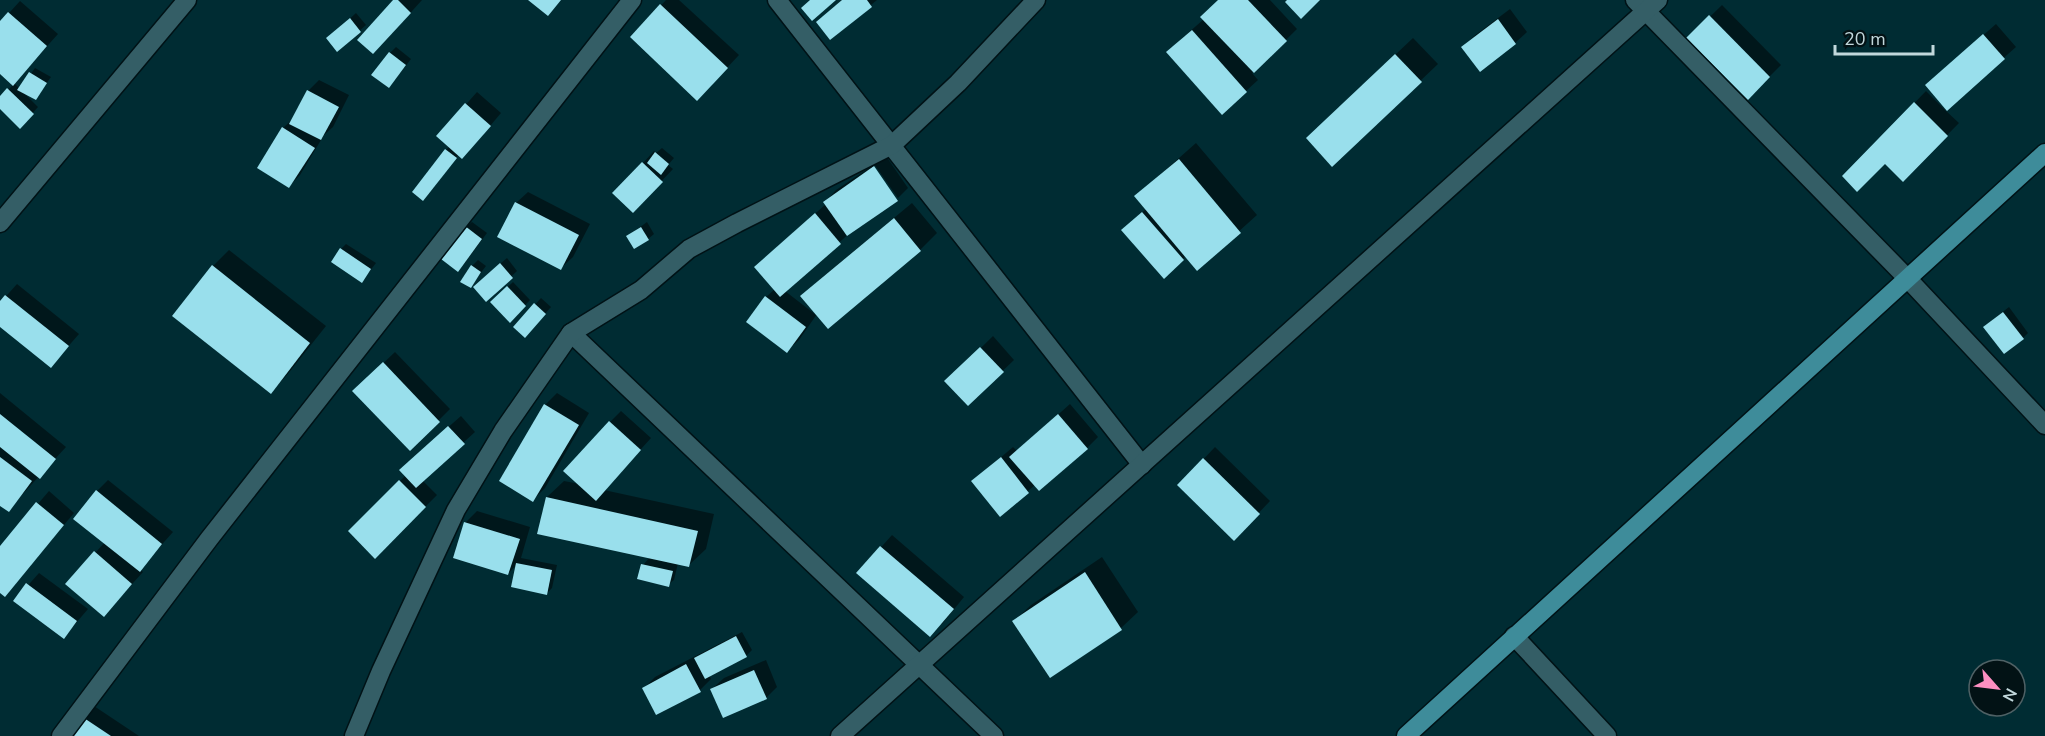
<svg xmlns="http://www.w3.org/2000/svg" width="2045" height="736" font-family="'Nunito Sans',sans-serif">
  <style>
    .shadow { fill: #0007 }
    .building { fill: #99dfec }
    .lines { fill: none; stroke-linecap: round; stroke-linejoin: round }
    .minor-casing { stroke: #001216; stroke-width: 21 }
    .major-casing { stroke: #001216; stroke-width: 21 }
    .minor { stroke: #345e66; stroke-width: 18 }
    .major { stroke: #3e8c9a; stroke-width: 18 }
  </style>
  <rect width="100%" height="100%" fill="#002c33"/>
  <!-- shadow -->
  <g class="shadow">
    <path d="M396 0H422L385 41Z"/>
    <path d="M666 0H679L739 55 709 87 632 37Z"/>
    <path d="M842 0H877L831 38 818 22Z"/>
    <path d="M1219 0H1270L1297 29 1252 73 1258 80 1222 113 1179 41 1204 19Z"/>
    <path d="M20 1 58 34 14 83 20 89 35 68 51 77 35 99 24 93 38 107 20 127 0 107V98L14 84 0 72V23Z"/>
    <path d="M1722 5 1781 65 1748 98 1688 38Z"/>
    <path d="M1510 9 1527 32 1515 43 1463 47 1474 36Z"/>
    <path d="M356 13 366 25 338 50 334 33Z"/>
    <path d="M1996 24 2016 47 1945 110 1959 123 1903 180 1871 148 1926 91 1945 110 1947 108 1939 74Z"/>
    <path d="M1413 38 1438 64 1332 165 1324 122Z"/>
    <path d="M396 47 411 59 394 81 390 53Z"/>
    <path d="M319 80 349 95 333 127 324 135 300 175 289 186 283 128 295 117 308 91Z"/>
    <path d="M477 92 501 113 474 145 459 154 429 193 446 150 450 146 438 136Z"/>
    <path d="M1196 143 1257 215 1197 269 1186 256 1164 277 1135 219 1146 209 1136 196Z"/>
    <path d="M662 148 674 158 668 165 673 169 633 211 643 163 654 151 656 153Z"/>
    <path d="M886 156 908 188 898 198 874 164Z"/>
    <path d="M872 166 895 199 852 231 785 291 816 315 802 296 819 280 912 203 937 233 920 250 828 327 817 314 799 340 787 351 766 297 775 289 767 256 826 204 825 202 836 190Z"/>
    <path d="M528 192 590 224 573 257 561 268 516 203Z"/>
    <path d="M472 222 487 233 464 264 466 227Z"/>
    <path d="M647 222 654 234 648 239 628 236Z"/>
    <path d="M346 244 376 263 362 281 341 249Z"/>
    <path d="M229 250 326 326 287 375 271 392 213 266Z"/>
    <path d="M507 258 517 271 486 300 480 281Z"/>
    <path d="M478 260 486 266 470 287 472 266Z"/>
    <path d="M513 282 530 300 510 321 492 302Z"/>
    <path d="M17 284 79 334 51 366 0 326V303Z"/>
    <path d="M541 298 551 307 531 330 515 327Z"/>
    <path d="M2009 307 2028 333 2023 338 1991 321Z"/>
    <path d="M993 336 1014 360 968 404 947 381Z"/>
    <path d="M395 352 450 409 410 449 354 391Z"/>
    <path d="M0 393 66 447 8 510 0 504Z"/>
    <path d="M557 393 589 413 545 488 533 500 501 481 545 405Z"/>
    <path d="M1070 404 1098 437 1087 448 1035 485 1000 515 973 481 1013 447 1017 451Z"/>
    <path d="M621 411 651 438 604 490 714 514 706 549 689 565 678 563 674 580 668 585 643 565 650 557 547 497 564 481 580 484 610 422Z"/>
    <path d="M461 416 475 432 422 480 437 495 375 557 350 531 406 475 413 458Z"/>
    <path d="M1215 447 1270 501 1234 539 1179 485Z"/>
    <path d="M108 480 173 532 140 569 143 572 104 615 67 584 105 542 97 491Z"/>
    <path d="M49 491 74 513 5 595 0 591V548Z"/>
    <path d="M477 511 530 527 521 558 557 565 552 588 547 593 517 564 508 574 455 557 466 522Z"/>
    <path d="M892 535 964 597 942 624 858 573Z"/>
    <path d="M1102 557 1138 612 1121 628 1051 676 1014 621 1031 605Z"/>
    <path d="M39 573 88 609 64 637 15 600Z"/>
    <path d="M742 632 752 650 746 656 709 675 711 679 700 690 644 688 655 677Z"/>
    <path d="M766 660 777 687 766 698 712 689 724 678Z"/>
    <path d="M94 706 139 736H70Z"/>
  </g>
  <!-- building -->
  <g class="building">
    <path d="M393 0H398L411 13 373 54 357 40Z"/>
    <path d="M528 0H561L548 16Z"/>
    <path d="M810 0H836L812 21 801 8Z"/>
    <path d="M842 0H867L872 7 830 40 816 22Z"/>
    <path d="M1218 0H1248L1287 41 1254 73 1200 17Z"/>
    <path d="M1287 0H1320L1301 19 1285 2Z"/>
    <path d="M660 4 728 68 697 101 630 37Z"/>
    <path d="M8 12 47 46 13 86 0 74V21Z"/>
    <path d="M1709 15 1770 77 1748 100 1686 38Z"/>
    <path d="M350 18 361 32 337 52 326 38Z"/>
    <path d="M1498 19 1516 44 1480 72 1461 47Z"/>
    <path d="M1192 30 1247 92 1222 115 1166 52Z"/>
    <path d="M1983 34 2005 59 1947 111 1925 85Z"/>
    <path d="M389 52 406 65 389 88 371 75Z"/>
    <path d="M1395 54 1422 82 1332 167 1306 138Z"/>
    <path d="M29 72 47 83 36 100 17 90Z"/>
    <path d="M7 88 34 114 20 129 0 109V96Z"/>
    <path d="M307 90 339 107 321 140 289 124Z"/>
    <path d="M1914 102 1948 136 1903 182 1885 164 1857 192 1842 176Z"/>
    <path d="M465 103 491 126 462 159 436 136Z"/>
    <path d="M282 127 315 148 289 188 257 168Z"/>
    <path d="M445 149 457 158 423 201 412 192Z"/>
    <path d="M655 152 669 164 661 175 647 163Z"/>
    <path d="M1179 159 1241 233 1197 271 1134 196Z"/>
    <path d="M642 162 663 182 633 213 612 193Z"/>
    <path d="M874 166 898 201 847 236 823 202Z"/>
    <path d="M515 202 579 235 561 270 497 237Z"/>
    <path d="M1142 212 1184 260 1164 279 1121 230Z"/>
    <path d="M815 213 841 244 780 297 754 267Z"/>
    <path d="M894 218 921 251 828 329 800 296Z"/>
    <path d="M465 226 482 239 458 272 441 259Z"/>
    <path d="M641 227 649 240 634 249 626 236Z"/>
    <path d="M340 248 371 269 362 283 331 262Z"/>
    <path d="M500 263 513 278 486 302 473 287Z"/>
    <path d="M212 265 310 343 271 394 172 316Z"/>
    <path d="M471 265 481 272 471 288 460 282Z"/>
    <path d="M507 286 526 306 510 323 490 302Z"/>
    <path d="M5 295 69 346 51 368 0 327V301Z"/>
    <path d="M765 296 806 327 787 353 746 322Z"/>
    <path d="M534 303 546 314 525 338 513 327Z"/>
    <path d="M2003 312 2024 339 2004 354 1983 327Z"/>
    <path d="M980 347 1004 372 968 406 944 381Z"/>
    <path d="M383 362 440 422 410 451 352 391Z"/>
    <path d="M544 404 579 425 533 502 499 481Z"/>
    <path d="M0 414 56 459 40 479 0 447Z"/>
    <path d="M1058 414 1088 449 1039 491 1009 457Z"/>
    <path d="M609 421 641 450 596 501 563 471Z"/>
    <path d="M448 426 465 444 416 488 399 470Z"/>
    <path d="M0 457 32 481 9 512 0 506Z"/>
    <path d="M1001 457 1029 493 1000 517 971 481Z"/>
    <path d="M1203 458 1260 514 1234 541 1177 485Z"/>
    <path d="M399 480 426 507 375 559 348 531Z"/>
    <path d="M96 490 162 544 140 572 73 519Z"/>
    <path d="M546 497 698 531 689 567 537 534Z"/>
    <path d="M36 502 64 525 5 597 0 593V546Z"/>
    <path d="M464 522 520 539 508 575 453 558Z"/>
    <path d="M880 546 954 609 930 637 856 573Z"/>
    <path d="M94 551 132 584 104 617 65 584Z"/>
    <path d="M516 563 552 570 547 595 511 587Z"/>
    <path d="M641 564 673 571 669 587 637 579Z"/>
    <path d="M1085 572 1122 630 1050 678 1012 621Z"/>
    <path d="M26 583 77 621 64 639 13 601Z"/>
    <path d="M736 636 747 657 705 679 694 658Z"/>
    <path d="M686 664 701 692 656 715 642 688Z"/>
    <path d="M754 670 767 699 723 718 710 689Z"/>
    <path d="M81 716 111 736H68Z"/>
  </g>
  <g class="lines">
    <!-- minor casing -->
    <g class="minor-casing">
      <g id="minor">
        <path d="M777 0 1142 465"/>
        <path d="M1635 0 1908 279 2045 425"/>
        <path d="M0 223 187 0"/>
        <path d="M571 333 994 736"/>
        <path d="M1514 636 1607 736"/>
        <path d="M61 736 209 539 632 0"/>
        <path d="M354 736 381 671 456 510 503 431 571 333 641 290 689 249 737 223 892 145 958 83 1036 0"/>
        <path d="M840 736 1658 0"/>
      </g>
    </g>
    <!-- major casing -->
    <g class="major-casing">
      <path id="major" d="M1406 736 2045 153"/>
    </g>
    <!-- minor -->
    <use href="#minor" class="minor"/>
    <!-- major -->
    <use href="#major" class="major"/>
  </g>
  <!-- north arrow -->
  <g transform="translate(1997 688) rotate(118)"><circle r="28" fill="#021215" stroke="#4f6165" stroke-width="1.5"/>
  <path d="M0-4.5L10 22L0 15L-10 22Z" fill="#fc8fc1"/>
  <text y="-9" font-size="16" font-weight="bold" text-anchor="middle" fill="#c2d8dc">N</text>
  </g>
  <!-- scale -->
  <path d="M1835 45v9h98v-9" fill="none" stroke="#c2d8dc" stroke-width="3"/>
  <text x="1844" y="45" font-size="18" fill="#c2d8dc" stroke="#021215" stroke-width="4.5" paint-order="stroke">20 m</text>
</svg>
